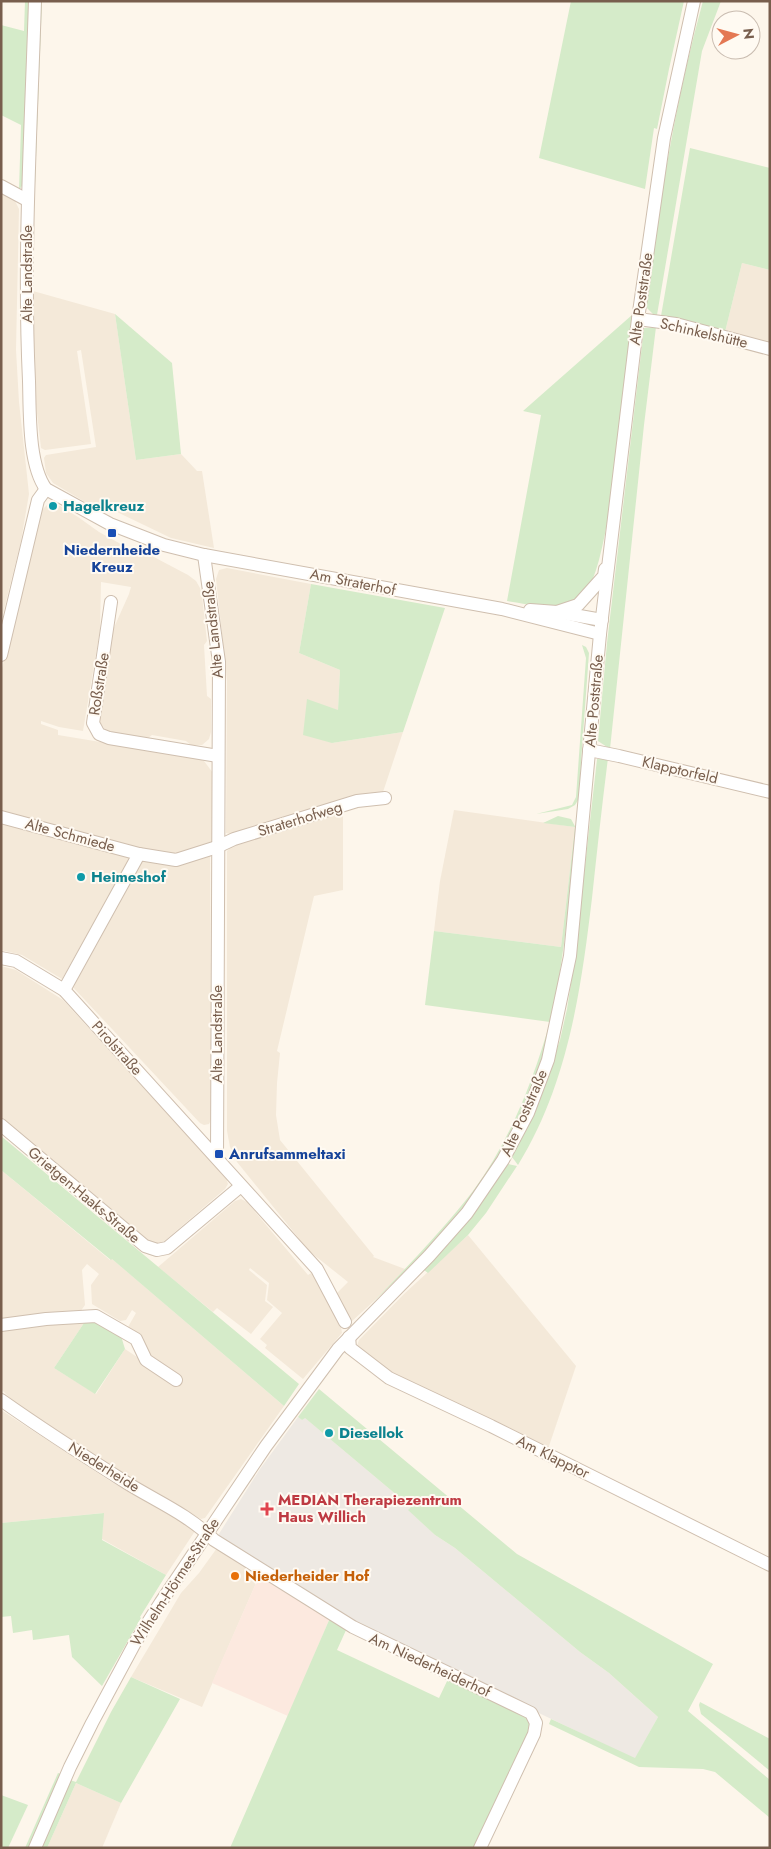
<svg xmlns="http://www.w3.org/2000/svg" width="771" height="1849" font-family="Jost,sans-serif">
  <style>
    .residential { fill: #f4e9d9 }
    .commercial { fill: #fce9df }
    .industrial { fill: #eee9e3 }
    .green { fill: #d5ebc9 }
    .lines { fill: none; stroke-linecap: round; stroke-linejoin: round }
    .minor-casing { stroke: #cfbfaf; stroke-width: 14 }
    .minor { stroke: #fff; stroke-width: 12 }
    .culture-dot { fill: #0f9aa8; stroke: #fffaf2; stroke-width: 2 }
    .transit-dot { fill: #1a4fb4; stroke: #fffaf2; stroke-width: 2 }
    .health-dot { fill: #e0444e; stroke: #fffaf2; stroke-width: 2 }
    .food-dot { fill: #e8710a; stroke: #fffaf2; stroke-width: 2 }
    .labels { text-anchor: middle; stroke-width: 4; stroke-linejoin: round; paint-order: stroke }
    .street-label { font-size: 15px; fill: #785e4d; stroke: #fffaf2 }
    .culture-label { font-size: 15px; font-weight: bold; fill: #0d838f; stroke: #fffaf2; text-anchor: start }
    .transit-label { font-size: 15px; font-weight: bold; fill: #164399; stroke: #fffaf2 }
    .health-label { font-size: 15px; font-weight: bold; fill: #be3a42; stroke: #fffaf2; text-anchor: start }
    .food-label { font-size: 15px; font-weight: bold; fill: #c56008; stroke: #fffaf2; text-anchor: start }
  </style>
  <rect width="100%" height="100%" fill="#fdf6eb"/>
  <!-- residential -->
  <g class="residential">
    <path d="M1 193 15 201 19 209 16 350 19 402 29 494 21 541 1 622Z"/>
    <path d="M742 263 770 270V344L725 332Z"/>
    <path d="M33 291 115 314 136 460 181 454 197 471H202L214 548 171 538 117 512 85 502 53 483 46 473 44 458 46 455 96 447 81 350 77 351 91 444 45 450 41 448 35 396 33 356Z"/>
    <path d="M48 504 60 506 78 517 99 532 128 548 152 556 188 575 196 581 200 588 202 596 207 641 204 645 207 696 211 699V732L209 739 202 745H191L186 741 152 735 148 738 112 732 105 729 99 721 112 632 129 594 131 587 101 582 100 630 83 731 59 727 41 721V724L58 730V735L197 758 204 761 213 773 214 844 177 857 136 850 1 813V672L31 555 40 512Z"/>
    <path d="M227 568 311 584 299 653 340 670 338 711 307 700 332 743 403 732 383 792 234 835 226 833 227 681 216 579 219 570Z"/>
    <path d="M343 808V890L314 896 277 1051 280 1053 277 1083 276 1115 280 1140 374 1256 373 1257 405 1269 373 1302 351 1322 336 1294 348 1282 309 1251 237 1162 230 1147 227 1131V851L235 843Z"/>
    <path d="M454 810 575 827 561 947 434 931 440 881Z"/>
    <path d="M1 820 130 858 62 979 22 955 1 950Z"/>
    <path d="M210 851 212 1118 209 1124 204 1125 200 1123 70 984 136 865 145 860Z"/>
    <path d="M1 966 16 970 63 1000 226 1178 228 1184 225 1189 162 1243 157 1245 151 1243 1 1118Z"/>
    <path d="M1 1170 110 1260 111 1258 284 1406 205 1518 201 1519 112 1467 14 1402 1 1389V1329L70 1322 84 1323 54 1368 96 1394 125 1349 176 1383 181 1376 148 1359 143 1337 128 1327 136 1313 132 1310 126 1320 120 1321 92 1304 91 1285 99 1274 87 1264 82 1270 85 1305 80 1312 1 1321Z"/>
    <path d="M241 1199 247 1202 308 1275 313 1272 341 1326 342 1333 303 1379 265 1348 267 1345 260 1339 282 1313 267 1300 269 1283 250 1268 249 1270 267 1285 265 1301 273 1307 251 1334 217 1308 213 1312 158 1267 235 1201Z"/>
    <path d="M468 1235 576 1366 548 1449 389 1372 357 1346 359 1340 404 1294Z"/>
    <path d="M1 1410 110 1481 193 1528 195 1531 166 1575 102 1539 103 1513 1 1523Z"/>
    <path d="M217 1548 260 1574 202 1707 131 1677 181 1593 199 1573Z"/>
    <path d="M76 1783 121 1803 102 1848H47Z"/>
  </g>
  <!-- commercial -->
  <path class="commercial" d="M260 1574 330 1618 288 1716 212 1683Z"/>
  <!-- industrial -->
  <path class="industrial" d="M298 1417 302 1420 304 1417 411 1507 409 1510 435 1535 455 1548 580 1652 609 1673 658 1717 635 1759 361 1628 217 1537 260 1469Z"/>
  <!-- green -->
  <g class="green">
    <path d="M25 1H30L24 183 19 190 21 125 1 115V25L24 31Z"/>
    <path d="M40 1H42L34 210H33Z"/>
    <path d="M571 1H684L669 69 657 129 654 128 645 189 539 158Z"/>
    <path d="M703 1H721L702 51 657 315 653 314 646 307C659 204 675 102 703 1Z"/>
    <path d="M690 148 770 168V270L742 263 725 332 661 316Z"/>
    <path d="M115 314 172 363 181 454 136 460Z"/>
    <path d="M632 315C628 358 622 401 617 444 613 483 609 522 599 560 595 574 590 591 577 599 558 612 529 604 507 601L541 415 523 411Z"/>
    <path d="M656 327 644 425 610 749 598 741 607 643 644 328Z"/>
    <path d="M311 584 445 608 403 732 332 743 303 735 307 699 338 710 340 670 299 653Z"/>
    <path d="M582 645 586 647 589 653 581 762 580 797 575 805 568 809 536 814 572 805 576 797 586 658Z"/>
    <path d="M608 758C602 805 597 852 592 898 581 990 568 1084 518 1165L512 1157 539 1101 560 1040 567 1009 574 964 597 759Z"/>
    <path d="M558 816 571 819 577 830C570 891 565 951 553 1011 550 1024 548 1038 545 1052 529 1104 503 1156 470 1200 442 1237 407 1269 373 1302 408 1266 442 1231 473 1191 510 1141 533 1081 550 1022L425 1005 434 931 561 947 575 827 543 823Z"/>
    <path d="M1 1136 299 1384 284 1406 112 1259 111 1260 1 1170Z"/>
    <path d="M508 1164 517 1166 486 1213 468 1235 428 1273 424 1270 461 1229Z"/>
    <path d="M97 1320 121 1336 125 1349 95 1394 54 1368 84 1323Z"/>
    <path d="M319 1389 517 1554 713 1664 688 1711 770 1780V1818L715 1772 703 1769 639 1767 549 1724 551 1719 635 1758 658 1717 609 1673 580 1652 455 1548 435 1535 408 1510 411 1507 305 1418 302 1420 298 1417Z"/>
    <path d="M104 1513 102 1540 166 1575 140 1617 141 1618 102 1686 72 1657 69 1635 33 1640 32 1630 13 1633 11 1616 1 1617V1523Z"/>
    <path d="M330 1618 347 1628 337 1650 439 1698 449 1677 531 1716 534 1725 476 1848H230Z"/>
    <path d="M131 1677 180 1699 121 1803 76 1783 47 1848H41L70 1780 76 1782 111 1712Z"/>
    <path d="M700 1702 770 1739V1771L701 1714 699 1705Z"/>
    <path d="M58 1773 61 1774 29 1848H25Z"/>
    <path d="M1 1795 28 1805 8 1848H1Z"/>
  </g>
  <g class="lines">
    <!-- minor casing -->
    <g class="minor-casing">
      <g id="minor">
        <path d="M35 1C31 128 23 255 29 381 30 412 28 464 46 489L110 524 164 545 204 555 502 609 600 634"/>
        <path d="M1 186 27 200"/>
        <path d="M638 319 676 324 770 349"/>
        <path d="M204 555 219 662 217 1158"/>
        <path d="M111 602 93 723 99 734 109 738 218 756"/>
        <path d="M530 610 557 612 602 620"/>
        <path d="M557 612 578 605 604 576 605 569"/>
        <path d="M1 655 38 500 46 489"/>
        <path d="M589 750 619 756 770 792"/>
        <path d="M1 817 139 854 176 860 217 847 234 839 357 801 385 798"/>
        <path d="M1 958 16 961 64 990 317 1269 345 1322"/>
        <path d="M64 990 139 854"/>
        <path d="M1 1125 145 1246 157 1250 167 1248 241 1186"/>
        <path d="M1 1325 46 1319 96 1316 136 1339 146 1360 176 1380"/>
        <path d="M349 1337 350 1348 389 1378 491 1426 770 1565"/>
        <path d="M1 1400C42 1429 84 1456 127 1483 156 1501 189 1515 214 1540L353 1627 531 1713 536 1723 534 1734 480 1848"/>
        <path d="M35 1848 70 1767 92 1723 136 1641 161 1602 266 1446 338 1349 429 1256 467 1213 503 1160 528 1113 548 1060 570 956 600 634 638 319 664 138 694 1"/>
      </g>
    </g>
    <!-- minor -->
    <use href="#minor" class="minor"/>
  </g>
  <!-- markers -->
  <g class="culture-dot">
    <circle cx="53" cy="506" r="5"/>
    <circle cx="81" cy="877" r="5"/>
    <circle cx="329" cy="1433" r="5"/>
  </g>
  <g class="transit-dot">
    <rect x="107" y="528" width="10" height="10" rx="2.5"/>
    <rect x="214" y="1149" width="10" height="10" rx="2.5"/>
  </g>
  <path class="health-dot" d="M264.5 1501.5h5v5h5v5h-5v5h-5v-5h-5v-5h5z"/>
  <circle class="food-dot" cx="235" cy="1576" r="5"/>
  <g class="labels">
    <!-- street labels -->
    <g class="street-label">
      <text transform="translate(27 274) rotate(-90)" y="5">Alte Landstraße</text>
      <text transform="translate(641 299) rotate(-82)" y="5">Alte Poststraße</text>
      <text transform="translate(704 333) rotate(13)" y="5">Schinkelshütte</text>
      <text transform="translate(353 582) rotate(11)" y="5">Am Straterhof</text>
      <text transform="translate(213 630) rotate(-96)" y="5">Alte Landstraße</text>
      <text transform="translate(99 684) rotate(-81)" y="5">Roßstraße</text>
      <text transform="translate(594 701) rotate(-85)" y="5">Alte Poststraße</text>
      <text transform="translate(680 770) rotate(13)" y="5">Klapptorfeld</text>
      <text transform="translate(300 819) rotate(-17)" y="5">Straterhofweg</text>
      <text transform="translate(70 835) rotate(15)" y="5">Alte Schmiede</text>
      <text transform="translate(217 1034) rotate(-90)" y="5">Alte Landstraße</text>
      <text transform="translate(117 1048) rotate(48)" y="5">Pirolstraße</text>
      <text transform="translate(524 1113) rotate(-66)" y="5">Alte Poststraße</text>
      <text transform="translate(84 1195) rotate(40)" y="5">Grietgen-Haaks-Straße</text>
      <text transform="translate(553 1457) rotate(26)" y="5">Am Klapptor</text>
      <text transform="translate(104 1467) rotate(32)" y="5">Niederheide</text>
      <text transform="translate(175 1582) rotate(-57)" y="5">Wilhelm-Hörmes-Straße</text>
      <text transform="translate(430 1665) rotate(25)" y="5">Am Niederheiderhof</text>
    </g>
    <!-- culture labels -->
    <g class="culture-label">
      <text x="63" y="511">Hagelkreuz</text>
      <text x="91" y="882">Heimeshof</text>
      <text x="339" y="1438">Diesellok</text>
    </g>
    <!-- transit labels -->
    <g class="transit-label">
      <text x="112" y="555">Niedernheide<tspan x="112" dy="17">Kreuz</tspan></text>
      <text x="229" y="1159" text-anchor="start">Anrufsammeltaxi</text>
    </g>
    <!-- health labels -->
    <g class="health-label">
      <text x="278" y="1505">MEDIAN Therapiezentrum<tspan x="278" dy="17">Haus Willich</tspan></text>
    </g>
    <!-- food labels -->
    <g class="food-label">
      <text x="245" y="1581">Niederheider Hof</text>
    </g>
  </g>
  <!-- border -->
  <rect width="771" height="1849" fill="none" stroke="#785e4d" stroke-width="5"/>
  <!-- north arrow -->
  <g transform="translate(736 35) rotate(84)"><circle r="24" fill="#fffaf2" stroke="#c9bcb0"/>
  <path d="M0-4L9 19L0 12L-9 19Z" fill="#e47853"/>
  <text y="-8" font-size="14" font-weight="bold" text-anchor="middle" fill="#785e4d">N</text>
  </g>
</svg>
